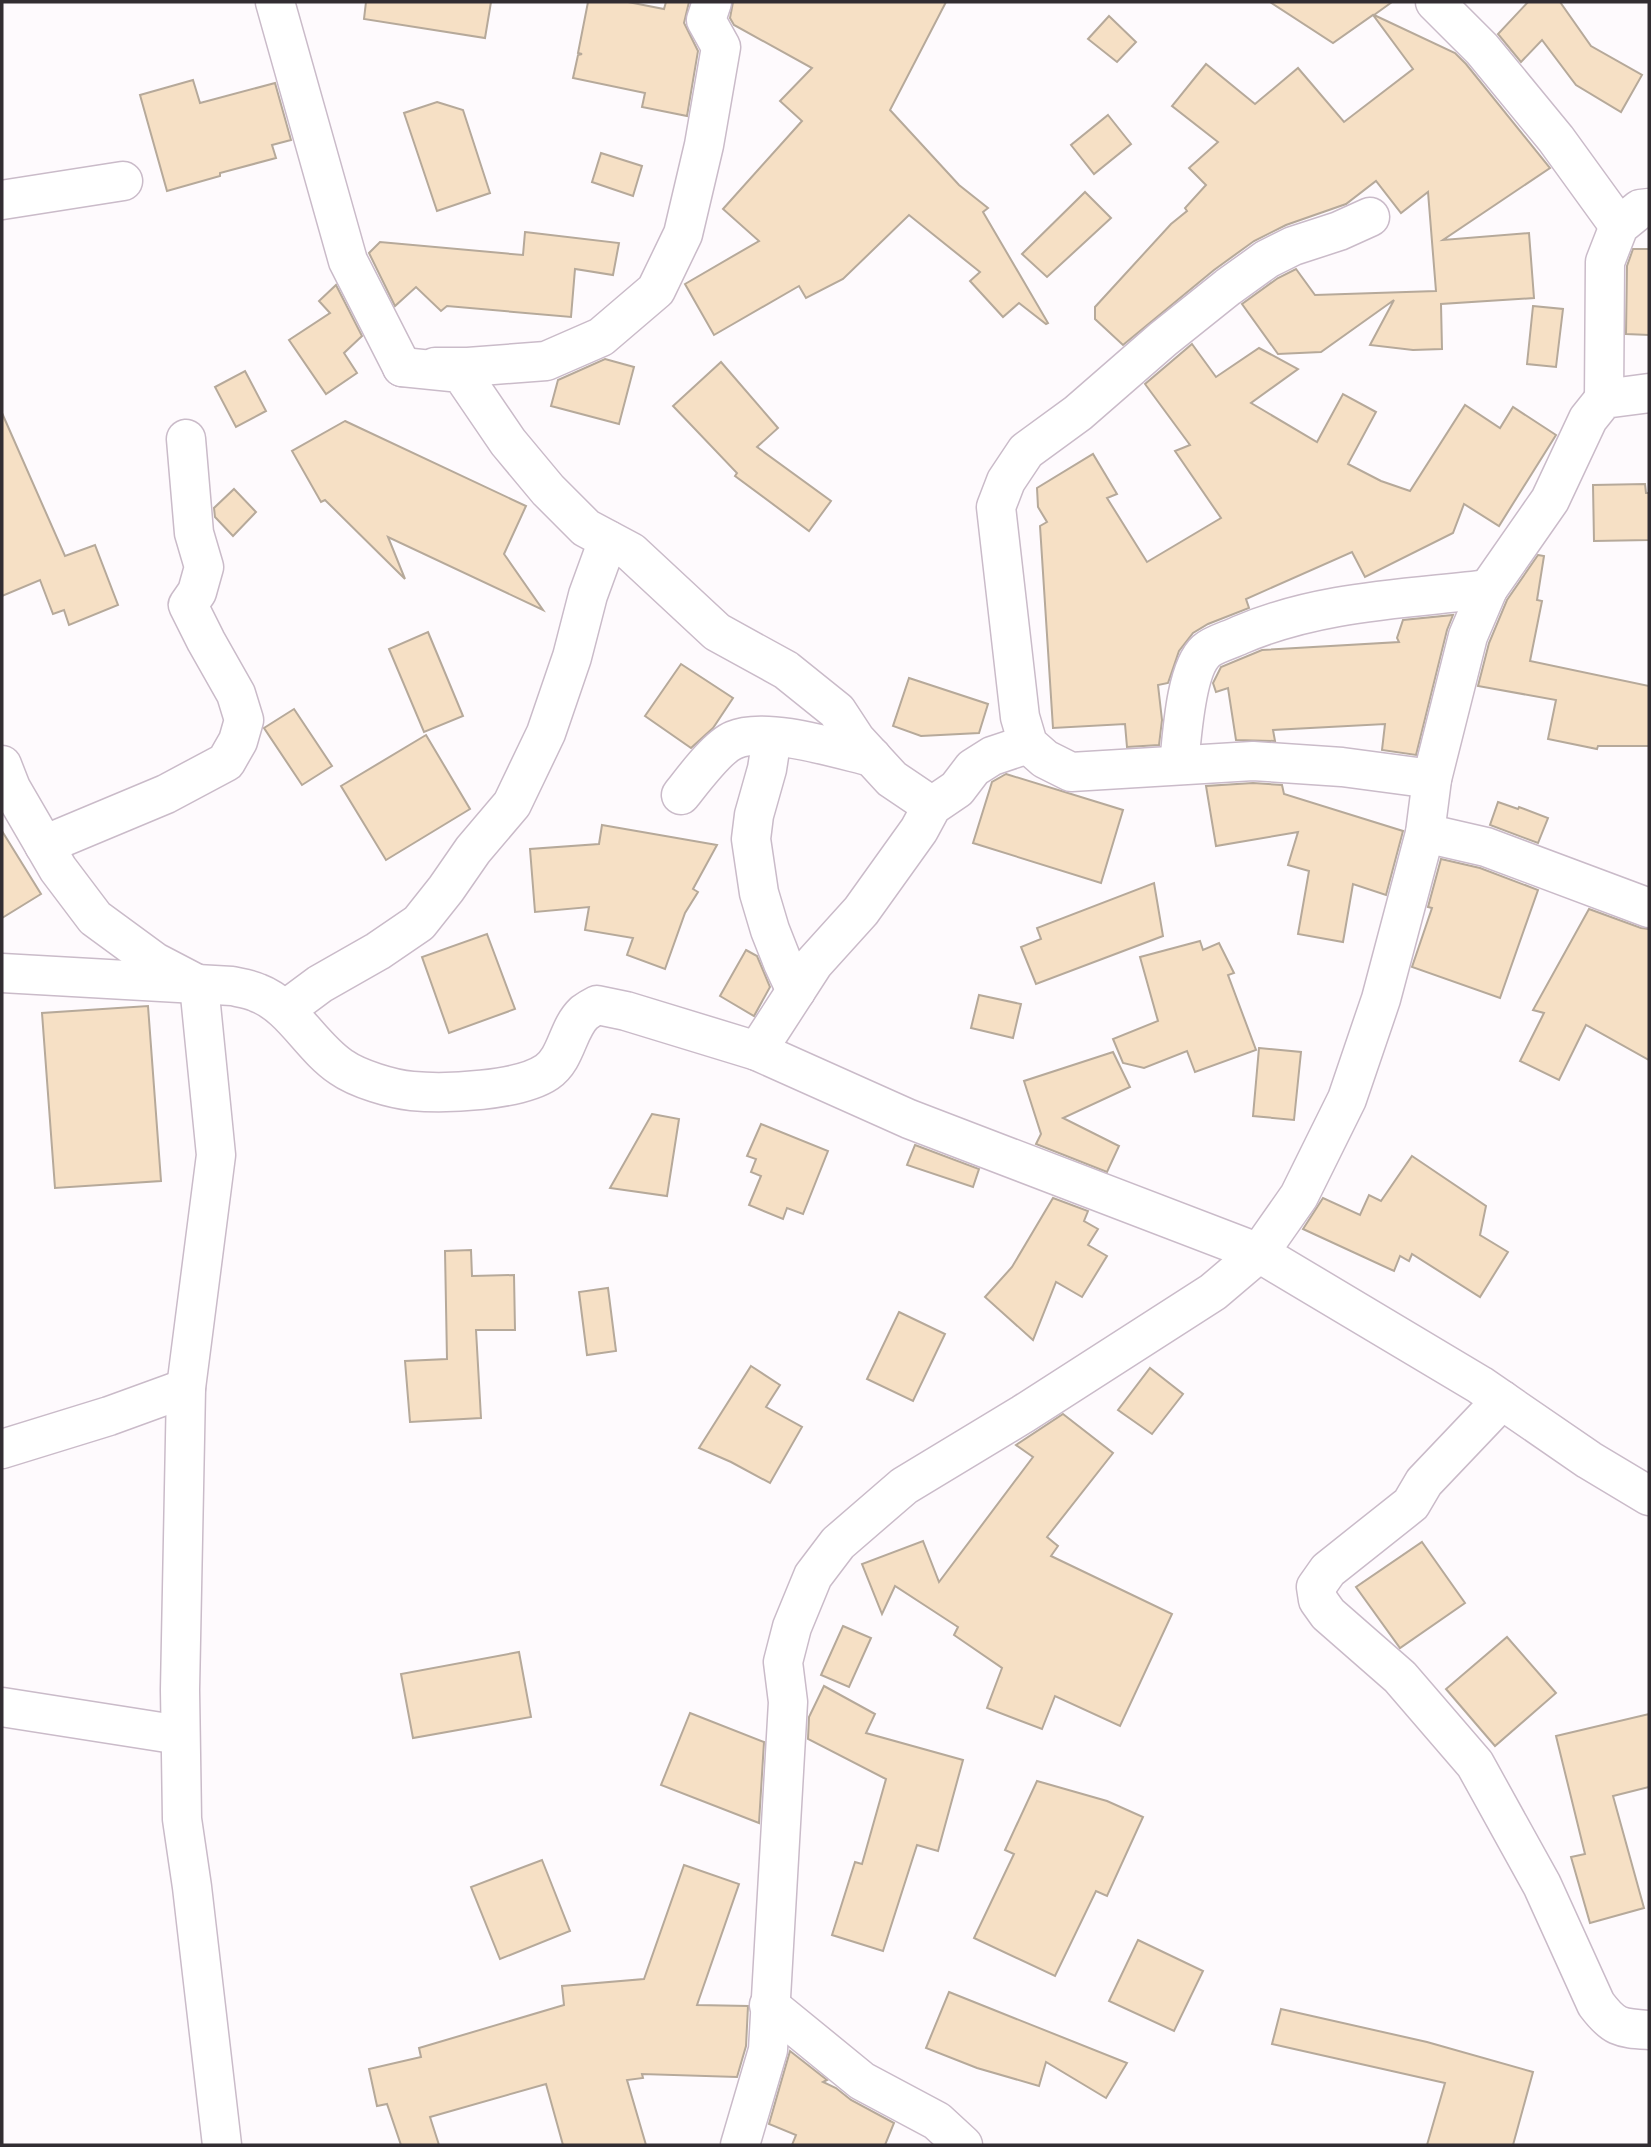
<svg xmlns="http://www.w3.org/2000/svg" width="1651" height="2147" font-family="Arial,sans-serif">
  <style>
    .building { fill: #f6e0c5; stroke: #b6a99a; stroke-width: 2 }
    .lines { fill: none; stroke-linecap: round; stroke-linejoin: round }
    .street-casing { stroke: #cabbc9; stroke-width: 41 }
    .street { stroke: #fff; stroke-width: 38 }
  </style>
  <rect width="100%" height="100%" fill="#fefafd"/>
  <!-- building -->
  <g class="building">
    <path d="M366 2H491L485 38 364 19Z"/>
    <path d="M588 2H628L664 9 666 2H689L684 23 698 51 687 116 642 107 645 93 573 78 578 55 582 54 578 53Z"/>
    <path d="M733 2H946L890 110 959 185 988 208 983 212 1048 323 1046 324 1019 303 1003 317 970 281 980 272 909 215 843 279 806 298 799 286 714 335 685 284 759 241 723 209 802 121 780 101 812 68 734 25 730 18Z"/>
    <path d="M1270 2H1392L1374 15 1455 53 1466 64 1550 168 1443 240 1529 233 1534 298 1441 304 1442 349 1413 350 1370 345 1394 300 1321 352 1278 354 1242 304 1278 278 1296 269 1315 295 1436 291 1428 192 1401 213 1376 181 1346 204 1286 225 1254 241 1214 270 1123 345 1095 319V307L1171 224 1187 211 1185 208 1206 185 1189 168 1218 142 1172 106 1206 64 1255 104 1298 68 1344 122 1413 69 1373 15 1333 43Z"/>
    <path d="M1528 2H1560L1591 46 1642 75 1621 112 1576 85 1542 40 1521 62 1498 34Z"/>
    <path d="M1109 16 1136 42 1117 62 1088 39Z"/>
    <path d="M193 80 200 103 275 83 291 140 272 145 276 158 220 173V176L167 191 140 95Z"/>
    <path d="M437 102 463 110 490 193 437 211 404 113Z"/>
    <path d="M1108 115 1131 144 1094 174 1071 145Z"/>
    <path d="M601 153 642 166 633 196 592 182Z"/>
    <path d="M1085 192 1111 218 1047 277 1022 254Z"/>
    <path d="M525 232 619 243 613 275 575 269 571 317 447 306 441 311 416 287 395 306 369 253 380 242 523 255Z"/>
    <path d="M1633 249H1649V335L1626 334 1627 266Z"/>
    <path d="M336 285 362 336 344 353 357 373 326 394 289 340 330 313 319 301Z"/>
    <path d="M1533 306 1563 309 1556 367 1527 364Z"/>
    <path d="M1192 344 1216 377 1259 348 1298 369 1251 403 1317 442 1343 394 1376 412 1348 464 1381 481 1410 491 1465 405 1500 428 1513 407 1556 435 1499 526 1464 504 1453 533 1365 577 1352 552 1246 599 1249 608 1208 624 1193 633 1179 651 1168 683 1158 685 1162 720 1159 745 1127 747 1125 724 1053 728 1040 526 1047 522 1038 507 1037 488 1093 454 1117 494 1107 498 1147 562 1221 518 1175 451 1190 445 1145 384Z"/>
    <path d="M605 359 634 367 619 424 551 406 558 380Z"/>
    <path d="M721 362 778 428 757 447 831 501 809 531 735 476 737 473 673 406Z"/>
    <path d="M245 371 266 411 236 427 215 387Z"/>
    <path d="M2 413 65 556 95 545 118 605 69 625 64 610 53 614 40 580 2 596Z"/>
    <path d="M345 421 526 506 504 554 543 610 388 537 405 579 325 500 321 502 292 451Z"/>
    <path d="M1645 484 1646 493H1649V540L1594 541 1593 485Z"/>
    <path d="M234 489 256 512 233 536 215 517 214 508Z"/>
    <path d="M1538 555 1544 556 1537 600 1542 601 1530 661 1649 686V746H1598L1597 749 1548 739 1556 700 1478 686 1489 643 1507 600Z"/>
    <path d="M1453 615 1447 630 1416 755 1382 750 1385 724 1273 730 1275 741 1236 740 1228 688 1216 692 1213 683 1221 667 1262 650 1399 642 1397 638 1403 620Z"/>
    <path d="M428 632 463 716 424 732 389 649Z"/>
    <path d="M681 664 733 698 713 728 691 748 645 716Z"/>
    <path d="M909 678 988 704 979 733 921 736 893 726Z"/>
    <path d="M294 709 332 766 302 785 264 728Z"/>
    <path d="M426 735 470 809 386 860 341 786Z"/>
    <path d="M1006 774 1123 810 1101 883 973 843 992 782Z"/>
    <path d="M1253 783 1282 785 1284 794 1403 831 1386 895 1353 884 1343 942 1298 934 1309 871 1288 865 1298 832 1216 846 1206 786Z"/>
    <path d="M1498 802 1518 809 1519 807 1548 818 1538 843 1490 825Z"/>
    <path d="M602 825 717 845 693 889 698 892 685 913 665 969 627 955 633 938 585 930 589 907 535 912 530 849 599 844Z"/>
    <path d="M2 831 41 894 2 918Z"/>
    <path d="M1441 859 1480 868 1538 890 1500 998 1412 967 1432 908 1428 907Z"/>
    <path d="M1154 883 1163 936 1036 984 1021 947 1041 939 1037 928Z"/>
    <path d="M1589 909 1641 928 1649 929V1060L1586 1025 1559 1080 1520 1061 1544 1013 1533 1010Z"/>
    <path d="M487 934 515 1009 449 1033 422 957Z"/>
    <path d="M1200 941 1203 950 1219 943 1234 973 1228 975 1256 1050 1195 1072 1187 1051 1144 1068 1123 1063 1113 1039 1158 1021 1140 957Z"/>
    <path d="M746 950 757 956 770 987 754 1016 720 996Z"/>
    <path d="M979 995 1021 1004 1013 1038 971 1028Z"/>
    <path d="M148 1006 161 1181 55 1188 42 1013Z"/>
    <path d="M1259 1048 1301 1052 1294 1120 1253 1116Z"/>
    <path d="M1113 1052 1130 1087 1063 1118 1119 1146 1107 1172 1036 1144 1041 1134 1024 1081Z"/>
    <path d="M652 1114 679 1119 667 1196 610 1188Z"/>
    <path d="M761 1124 828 1151 803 1214 787 1208 783 1219 749 1205 761 1176 751 1172 756 1159 747 1156Z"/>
    <path d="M915 1145 979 1169 973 1187 907 1165Z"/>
    <path d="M1412 1156 1486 1206 1480 1235 1508 1252 1480 1297 1412 1254 1409 1261 1400 1256 1394 1271 1303 1229 1323 1198 1360 1215 1369 1195 1381 1201Z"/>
    <path d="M1053 1198 1088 1211 1084 1221 1098 1229 1088 1245 1107 1256 1082 1297 1056 1282 1033 1340 985 1297 1012 1267Z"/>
    <path d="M471 1250 472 1276 514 1275 515 1330H476L481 1418 410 1422 405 1361 447 1359 445 1251Z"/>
    <path d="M608 1288 616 1351 587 1355 579 1292Z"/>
    <path d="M899 1312 945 1334 913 1401 867 1379Z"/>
    <path d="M751 1366 780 1385 766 1407 802 1427 770 1483 731 1462 699 1448Z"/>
    <path d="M1150 1368 1183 1394 1152 1434 1118 1410Z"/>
    <path d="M1063 1414 1113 1453 1047 1537 1058 1546 1051 1556 1172 1614 1120 1726 1055 1696 1042 1729 987 1708 1002 1668 954 1635 958 1627 895 1586 882 1614 862 1564 923 1541 939 1582 1033 1457 1016 1445Z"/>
    <path d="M1422 1542 1465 1603 1400 1648 1356 1587Z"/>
    <path d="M843 1626 871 1638 849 1687 821 1675Z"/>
    <path d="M1507 1637 1556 1693 1495 1746 1446 1689Z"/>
    <path d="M519 1652 531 1717 413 1738 401 1674Z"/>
    <path d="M824 1686 875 1714 866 1733 963 1760 938 1851 917 1845 883 1951 832 1935 855 1862 862 1864 886 1779 808 1739 809 1717Z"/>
    <path d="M690 1713 764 1742 759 1823 661 1785Z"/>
    <path d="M1649 1714V1787L1613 1796 1644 1908 1590 1923 1571 1857 1585 1854 1556 1736Z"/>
    <path d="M1037 1781 1107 1801 1143 1817 1107 1896 1096 1891 1055 1976 974 1938 1014 1854 1005 1850Z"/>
    <path d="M542 1860 570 1931 500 1959 471 1887Z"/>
    <path d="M684 1865 739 1884 697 2005 748 2006 746 2046 737 2077 642 2074 643 2078 627 2080 646 2145H563L546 2084 430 2117 439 2145H401L387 2104 377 2106 369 2069 421 2057 419 2048 564 2005 562 1986 644 1979Z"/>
    <path d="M1138 1940 1203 1971 1174 2031 1109 2001Z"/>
    <path d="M949 1992 989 2008 1127 2063 1106 2098 1046 2062 1039 2086 977 2068 926 2048Z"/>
    <path d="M1281 2009 1427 2042 1533 2072 1513 2145H1427L1445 2083 1272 2044Z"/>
    <path d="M790 2051 827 2080 823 2082 836 2088 851 2100 894 2123 885 2145H792L796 2135 769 2124Z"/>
  </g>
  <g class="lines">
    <!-- street casing -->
    <g class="street-casing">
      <g id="street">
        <path d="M275 2 348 261 402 367"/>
        <path d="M1435 2 1482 49 1556 139 1619 226"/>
        <path d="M2 200 123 181"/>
        <path d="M1370 217 1339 231 1293 246 1267 259 1228 287 1163 339 1078 413 1026 451 1006 481 996 507 1020 717 1028 744 1045 759 1071 772 1253 761 1342 767 1432 779"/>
        <path d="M402 367 461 373 508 442 548 490 586 528 631 552 717 632 786 670 837 711 856 740 892 779 932 806"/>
        <path d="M435 367H468L546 361 601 337 656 290 683 234 704 145 721 47 706 20 712 2"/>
        <path d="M1604 399 1605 262 1619 226 1640 209 1649 208"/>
        <path d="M772 737 767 769 754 815 751 839 759 893 770 930 783 963 796 991"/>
        <path d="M2 765 11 788 58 869 95 918 155 962 199 985 216 1155 186 1388 180 1690 182 1819 192 1887 222 2145"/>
        <path d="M1179 765C1182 738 1185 670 1206 651 1214 644 1230 640 1240 635 1319 601 1404 599 1488 589"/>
        <path d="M681 795C693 780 717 747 734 740 765 726 838 749 872 757"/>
        <path d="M1425 833 1486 847 1649 908"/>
        <path d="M44 845 166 794 226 762 238 741 244 720 236 694 206 641 188 605 197 592 204 567 194 533 186 439"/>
        <path d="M2 973 232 986C241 988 250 989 258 993 292 1006 311 1047 341 1067 358 1079 392 1089 412 1091 446 1094 519 1091 547 1072 567 1058 567 1029 584 1013 588 1010 593 1007 597 1005L626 1011 757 1051 909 1119 1259 1253 1480 1385 1589 1460 1649 1496"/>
        <path d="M285 1010 320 984 378 951 419 923 446 889 473 850 512 804 546 733 572 657 588 595 608 540"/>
        <path d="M757 1051 814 963 861 911 919 830 932 806 957 789 973 768 992 756 1028 744"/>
        <path d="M1502 1400 1424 1482 1411 1504 1328 1570 1316 1587 1318 1600 1328 1614 1400 1677 1475 1764 1542 1885 1596 2004C1614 2028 1620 2028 1649 2030"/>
        <path d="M2 1449 109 1416 186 1388"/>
        <path d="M2 1707 180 1735"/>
        <path d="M769 2005 862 2081 937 2121 963 2145"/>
        <path d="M740 2145 768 2050 788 1702 783 1662 792 1627 813 1576 838 1543 904 1486 1023 1414 1213 1292 1259 1253 1299 1196 1347 1099 1381 999 1425 833 1432 779 1468 636 1488 589 1550 500 1588 419 1604 399 1649 393"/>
      </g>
    </g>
    <!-- street -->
    <use href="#street" class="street"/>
  </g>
  <!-- border -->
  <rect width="1651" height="2147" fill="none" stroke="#322d32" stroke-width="7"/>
</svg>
